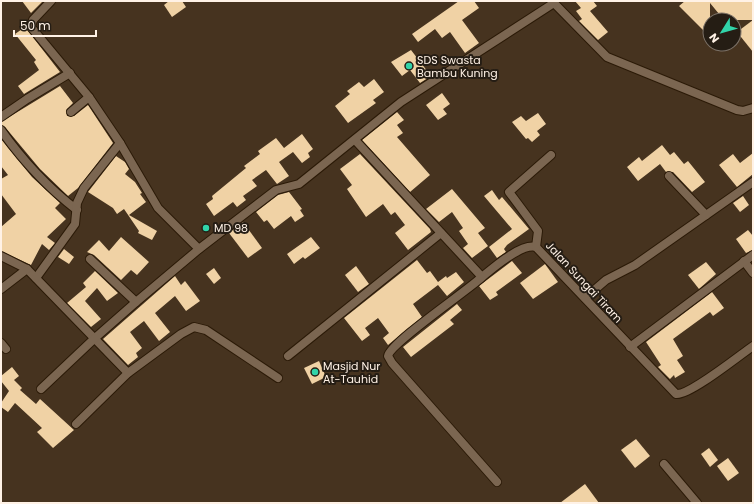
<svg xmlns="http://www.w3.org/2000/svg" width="754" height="504" font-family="Poppins,sans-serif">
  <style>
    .building { fill: #f0d2a5 }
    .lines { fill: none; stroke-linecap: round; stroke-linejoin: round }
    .minor-casing { stroke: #2b1a07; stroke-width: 10 }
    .minor { stroke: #7b6651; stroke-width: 8 }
    .poi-dot { fill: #31d4a9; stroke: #251d14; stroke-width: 1.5 }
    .labels { text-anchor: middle; stroke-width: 4; stroke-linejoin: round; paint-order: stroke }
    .poi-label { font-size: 11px; fill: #fff2e6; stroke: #251d14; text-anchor: start }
    .street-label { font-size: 11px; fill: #fff2e6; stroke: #251d14 }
  </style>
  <rect width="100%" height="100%" fill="#46331f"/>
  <!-- building -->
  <g class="building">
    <path d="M22 1H43L31 13Z"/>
    <path d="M169 1H182L186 7 172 17 164 5Z"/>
    <path d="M459 1H474L479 8 462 20 479 43 465 53 450 32 442 38 435 29 418 42 412 34Z"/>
    <path d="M575 1H593L597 6 590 11 608 32 598 40 579 21 582 19 576 11 581 8Z"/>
    <path d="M685 1H753V20H724L710 3V25L705 32 679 6Z"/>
    <path d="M753 20V52L737 32Z"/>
    <path d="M25 27 60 72 24 94 18 86 39 70 34 62 36 60 15 34Z"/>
    <path d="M411 50 431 76 420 83 410 70 402 76 391 62Z"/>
    <path d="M374 79 384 92 373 100 376 103 348 123 335 106 350 94 347 91 359 82 364 87Z"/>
    <path d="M60 86 73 103 66 110 67 116H74L88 105 113 143 78 188 68 196 40 169 5 127 1 125V122Z"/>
    <path d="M442 93 450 104 443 109 447 114 438 120 426 105Z"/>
    <path d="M397 112 404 120 397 125 403 133 397 137 430 175 410 192 362 140Z"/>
    <path d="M538 113 546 124 537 131 540 135 532 142 528 138 526 139 512 122 521 116 526 121Z"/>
    <path d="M302 134 313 149 308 153 310 157 302 163 293 152 279 162 289 176 277 184 266 170 252 180 257 186 243 196 246 200 237 207 233 202 214 216 206 204 213 199 212 196 246 168 244 166 260 154 258 151 276 138 284 148Z"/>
    <path d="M1 139 32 177 60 203 55 208 66 219 47 237 55 243 49 250 42 244 31 265 1 251V227L16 214 1 194V179L8 175 1 166Z"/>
    <path d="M662 145 670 155 674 152 684 164 688 161 705 182 692 192 673 172H666L660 164 638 181 627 167 639 157 642 161Z"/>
    <path d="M753 153V174L737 187 719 165 733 154 740 163Z"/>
    <path d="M360 154 430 229 431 232 408 250 395 233 405 225 395 212 391 215 383 204 366 217 347 189 352 185 340 169Z"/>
    <path d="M116 156 125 162 129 169 125 174 135 182 142 193 140 194 146 202 129 215 157 231 152 240 138 233 139 231 124 209 117 214 113 208 88 192Z"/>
    <path d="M452 189 485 228 478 233 488 246 472 258 463 248 468 244 459 231 463 228 452 212 439 222 426 209Z"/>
    <path d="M492 190 499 200 502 197 529 229 507 245 504 249 506 252 497 258 489 247 512 229 484 196Z"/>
    <path d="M289 192 302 209 300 210 304 216 295 222 291 216 274 229 267 220 264 222 256 212 278 195Z"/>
    <path d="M743 196 749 205 740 212 733 203Z"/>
    <path d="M243 222 262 248 248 258 229 233Z"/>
    <path d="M748 230 753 236V250L746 253 736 239Z"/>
    <path d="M121 237 149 262 137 275 131 270 121 280 94 255 87 252 99 240 109 251Z"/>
    <path d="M311 237 320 248 305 259 303 257 294 264 287 254Z"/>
    <path d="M64 249 74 257 69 264 58 257Z"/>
    <path d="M417 260 427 273 430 271 438 282 446 276 447 278 456 272 464 282 447 296 438 285 413 304 422 317 388 345 383 338 389 333 378 318 365 328 370 335 362 341 344 318Z"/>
    <path d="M512 261 522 273 496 292 498 295 490 300 479 286Z"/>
    <path d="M706 262 716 274 699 289 688 275Z"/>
    <path d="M545 264 558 282 533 299 520 283Z"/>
    <path d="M356 266 369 284 358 292 345 275Z"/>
    <path d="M214 268 221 278 214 284 206 274Z"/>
    <path d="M95 271 118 293 107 301 97 288 85 301 101 319 91 327 67 303 86 287 83 283Z"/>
    <path d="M175 276 181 285 185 281 200 301 186 311 175 296 155 313 170 332 159 341 144 321 130 332 142 348 136 353 138 357 128 365 103 339Z"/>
    <path d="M712 292 724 308 713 316 710 312 673 339 683 356 677 360 685 372 675 378 674 375 670 379 658 367 661 365 646 342Z"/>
    <path d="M457 304 462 310 450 320 454 324 411 357 403 347Z"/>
    <path d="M319 361 326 377 312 384 304 368Z"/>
    <path d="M12 367 19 376 14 380 22 388 20 390 36 404 40 399 74 430 53 448 37 432 42 428 15 403 8 412 1 407V403L9 391 1 381V376Z"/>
    <path d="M636 439 650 456 635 468 621 450Z"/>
    <path d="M709 448 718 460 710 467 701 454Z"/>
    <path d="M728 458 739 473 728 481 717 466Z"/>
    <path d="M585 484 599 503H560Z"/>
  </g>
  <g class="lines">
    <!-- minor casing -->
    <g class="minor-casing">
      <g id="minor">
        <path d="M51 1 33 20 31 27 89 97 120 143 158 208 199 249"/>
        <path d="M552 1 607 57 737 110 743 111 753 108"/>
        <path d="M71 112 89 97"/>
        <path d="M1 117 27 99 70 73"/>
        <path d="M1 130C23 161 47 187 77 210"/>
        <path d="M355 140 482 277C493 268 521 243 536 247L676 394C689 396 740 355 753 346"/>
        <path d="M669 176 706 215"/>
        <path d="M536 247 538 231 509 192 551 155"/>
        <path d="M1 256 27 269 128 373"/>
        <path d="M90 259 136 302"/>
        <path d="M744 261 753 273"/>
        <path d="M482 277C467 291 390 343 388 356L392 363 497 482"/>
        <path d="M36 278 75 224 77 203 84 188 120 143"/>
        <path d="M1 289 27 269"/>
        <path d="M585 298 606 280 635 265 753 182"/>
        <path d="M1 343 6 349"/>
        <path d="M630 347 753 255"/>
        <path d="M288 356 441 233"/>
        <path d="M41 389 95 338 136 302 199 249 276 190 299 184 401 102 554 3"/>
        <path d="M76 424 128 373 181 334 194 327 206 330 278 378"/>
        <path d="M664 464 697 503"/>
      </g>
    </g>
    <!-- minor -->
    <use href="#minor" class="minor"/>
  </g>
  <!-- markers -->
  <g class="poi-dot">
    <circle cx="409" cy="66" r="4"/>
    <circle cx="206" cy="228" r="4"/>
    <circle cx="315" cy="372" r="4"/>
  </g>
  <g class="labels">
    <!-- poi labels -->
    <g class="poi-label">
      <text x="417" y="64">SDS Swasta<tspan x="417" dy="13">Bambu Kuning</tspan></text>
      <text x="214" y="232">MD 98</text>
      <text x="323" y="370">Masjid Nur<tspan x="323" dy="13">At-Tauhid</tspan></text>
    </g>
    <!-- street labels -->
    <g class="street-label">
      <text transform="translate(584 282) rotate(47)" y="4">Jalan Sungai Tiram</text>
    </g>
  </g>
  <!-- border -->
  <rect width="754" height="504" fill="none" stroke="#fff2e6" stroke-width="4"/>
  <!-- north arrow -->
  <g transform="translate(722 32) rotate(233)"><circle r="19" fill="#251d14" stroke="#7c7268"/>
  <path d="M0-3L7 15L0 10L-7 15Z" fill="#31d4a9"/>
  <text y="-6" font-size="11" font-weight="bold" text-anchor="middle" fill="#fff2e6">N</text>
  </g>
  <!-- scale -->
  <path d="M14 30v6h82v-6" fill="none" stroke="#fff2e6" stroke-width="2"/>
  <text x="20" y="30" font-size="12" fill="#fff2e6" stroke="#251d14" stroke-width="3" paint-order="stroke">50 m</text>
</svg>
